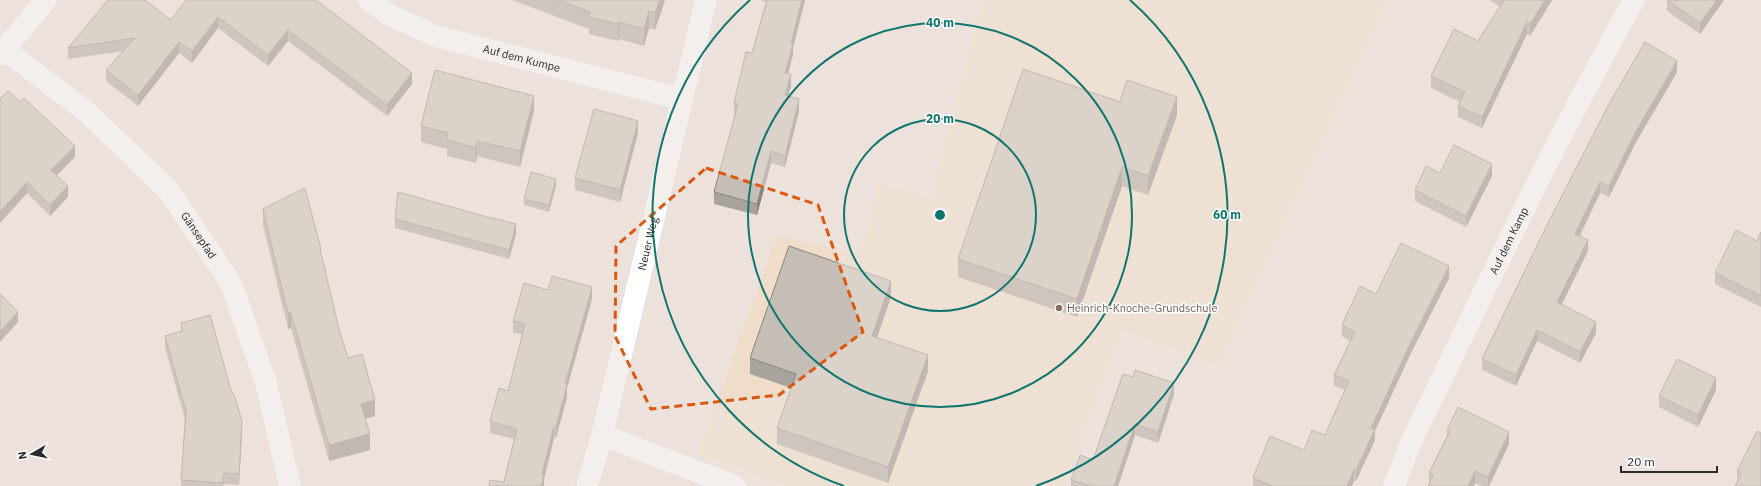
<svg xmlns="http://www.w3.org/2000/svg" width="1761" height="486" font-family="'IBM Plex Sans',sans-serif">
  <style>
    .education { fill: #f0ddc9 }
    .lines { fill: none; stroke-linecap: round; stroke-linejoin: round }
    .minor-casing { stroke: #d0d7e4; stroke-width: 23 }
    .tertiary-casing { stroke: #d0d7e4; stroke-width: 23 }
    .minor { stroke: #fff; stroke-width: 22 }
    .tertiary { stroke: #fff; stroke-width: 22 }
    .wall { fill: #a9a39d }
    .shaded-wall { fill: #8a8580 }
    .building { fill: #c5beb7; stroke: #8a8580 }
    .marked { fill: none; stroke: #de570e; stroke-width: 3; stroke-dasharray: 8 5; stroke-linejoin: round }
    .ring { fill: none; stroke: #0f766e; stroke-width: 2 }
    .education-dot { fill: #8d6e63; stroke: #fff; stroke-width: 1.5 }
    .labels { text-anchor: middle; stroke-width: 3; stroke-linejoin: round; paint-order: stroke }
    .street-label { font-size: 11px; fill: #2a2a2a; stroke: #fff }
    .education-label { font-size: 11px; fill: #785e54; stroke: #fff; text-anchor: start }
    .centre { fill: #0f766e; stroke: #fff; stroke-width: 2 }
    .ring-label { font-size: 12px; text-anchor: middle; font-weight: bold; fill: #0f766e; stroke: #fff; stroke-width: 3; stroke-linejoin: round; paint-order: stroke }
  </style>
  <rect width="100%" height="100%" fill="#ede2db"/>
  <!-- education -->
  <path class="education" d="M983 0H1387L1218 366 1122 330 1063 486H785L698 454 777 236 862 254 879 183 931 198Z"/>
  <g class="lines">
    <!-- minor casing -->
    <g class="minor-casing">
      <g id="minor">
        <path id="s1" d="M369 0 390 15 435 36 681 99"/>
        <path id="s2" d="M5 50 88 113 169 191 231 283 266 383 290 486"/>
        <path d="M602 435 735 486"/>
        <path id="s3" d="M587 486 602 435 706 0"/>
        <path id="s4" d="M1394 486 1413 437C1485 291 1554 142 1634 0"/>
      </g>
    </g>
    <!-- tertiary casing -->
    <g class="tertiary-casing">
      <path id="tertiary" d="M0 55 46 0"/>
    </g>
    <!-- minor -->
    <use href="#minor" class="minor"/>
    <!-- tertiary -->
    <use href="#tertiary" class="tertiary"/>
  </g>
  <!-- wall -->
  <g class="wall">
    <path d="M316 0 412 84 387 116 288 41 268 66 218 28 192 63 179 53 138 106 106 81V70L123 51 68 59V48L171 20Z"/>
    <path d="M512 0H665L655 30 649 28 644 46 619 39 618 41 589 34V29Z"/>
    <path d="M762 0H805L793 48V55L788 74 791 86 788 96 799 111 785 167 771 163 757 215 714 204V192L735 115 734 114V103L752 53 766 2 762 1Z"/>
    <path d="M1490 0H1552L1530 36 1527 34 1482 128 1458 117V106L1460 102 1431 88V76L1478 41 1500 7Z"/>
    <path d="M1667 0H1724L1700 34 1667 11Z"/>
    <path d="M1677 72 1635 144 1609 197 1600 193 1580 236 1588 251 1562 304 1596 333 1580 363 1537 341 1516 386 1482 370V359L1549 221Z"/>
    <path d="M0 99 75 157 57 175 68 197 50 216 27 193 0 223Z"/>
    <path d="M1120 102 1177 115 1148 195 1122 186 1077 317 958 277V259Z"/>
    <path d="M534 111 520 167 477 156 476 163 447 156V149L421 142V126Z"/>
    <path d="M638 133 620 202 575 190V178Z"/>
    <path d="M1440 173 1492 176 1466 227 1415 201V190Z"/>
    <path d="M556 185 549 212 524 205V199Z"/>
    <path d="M263 209 321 249V255L340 333 348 358 375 416 365 419 370 450 329 461 291 328 288 329 263 225Z"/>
    <path d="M395 219 516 234 509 259 395 228Z"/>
    <path d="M1761 232V307L1715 284V273L1757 241Z"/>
    <path d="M1449 278 1410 355 1375 431V440L1356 481H1354L1352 486H1253V478L1304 450 1325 435 1345 390 1334 386V375L1350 341 1342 336V325L1376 294Z"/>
    <path d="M548 290 592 299 567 388V397L556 438H554L544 479V486L504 482 514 439 490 433V421L508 391 523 335 513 332V321Z"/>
    <path d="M891 297 877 337 928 371 888 483 777 444V428L791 388 750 374V358Z"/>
    <path d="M181 323 242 432 239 485 224 484 223 486H181L185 420 165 347V336L181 331Z"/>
    <path d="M1123 374 1174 394 1158 443 1135 435 1118 486H1071V480L1093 460Z"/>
    <path d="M1716 390 1698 427 1659 407V396Z"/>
    <path d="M1447 430 1509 444 1489 486H1482L1475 483H1429V473L1447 435Z"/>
    <path d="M1761 433 1737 481V471Z"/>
  </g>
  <!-- shaded-wall -->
  <g class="shaded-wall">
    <path d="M660 0H665L655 30V13Z"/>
    <path d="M802 0H805L793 48V55L785 84V73L791 43Z"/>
    <path d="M1545 0H1552L1530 36V24Z"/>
    <path d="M1717 0H1724L1700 34V23Z"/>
    <path d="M649 11V28L644 46V29Z"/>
    <path d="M218 17V28L192 63V51Z"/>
    <path d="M619 22V39L618 41V24Z"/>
    <path d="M1527 22V34L1482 128V117Z"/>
    <path d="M288 30V41L268 66V55Z"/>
    <path d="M179 42V53L138 106V95Z"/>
    <path d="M1677 61V72L1635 144 1609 197V186L1635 133Z"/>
    <path d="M412 73V84L387 116V105Z"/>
    <path d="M791 74V86L785 107V95Z"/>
    <path d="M534 96V111L520 167V151Z"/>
    <path d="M1177 97V115L1148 195V176Z"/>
    <path d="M799 99V111L785 167V156Z"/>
    <path d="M638 121V133L620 202V190Z"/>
    <path d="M477 141V156L476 163V148Z"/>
    <path d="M75 146V157L51 181V170Z"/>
    <path d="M771 151V163L757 215V204Z"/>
    <path d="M1492 164V176L1466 227V216Z"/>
    <path d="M1122 167V186L1077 317V299Z"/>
    <path d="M556 179V185L549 212V205Z"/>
    <path d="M27 182V193L0 223V212Z"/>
    <path d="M1600 182V193L1575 245V234Z"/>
    <path d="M68 186V197L50 216V205Z"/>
    <path d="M516 224V234L509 259V250Z"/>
    <path d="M1588 240V251L1557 313V302Z"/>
    <path d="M1449 266V278L1410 355 1375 431V440L1356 481V470L1371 428 1410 344Z"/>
    <path d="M891 281V297L872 352V336Z"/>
    <path d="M592 287V299L567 388V397L556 438V427L565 384Z"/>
    <path d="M18 312V322L0 342V331Z"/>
    <path d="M288 313H291V328L288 329Z"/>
    <path d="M1596 322V333L1580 363V352Z"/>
    <path d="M1537 330V341L1516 386V375Z"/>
    <path d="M928 355V371L888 483V467Z"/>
    <path d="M1716 378V390L1698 427V415Z"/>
    <path d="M1174 383V394L1158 443V432Z"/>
    <path d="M375 400V416L361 420V404Z"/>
    <path d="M242 421V432L239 485V474Z"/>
    <path d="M1135 424V435L1118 486H1114Z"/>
    <path d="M554 426V438L544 479V486H541L542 474Z"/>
    <path d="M1509 432V444L1489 486H1488V477Z"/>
    <path d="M370 434V450L329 461V445Z"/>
    <path d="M1354 469V481L1352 486H1347Z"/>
    <path d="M1475 471V483L1474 486H1468Z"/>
  </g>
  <!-- building -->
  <g class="building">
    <path d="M108 0H145L171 20 186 0H316L412 73 387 105 288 30 268 55 218 17 192 51 179 42 138 95 106 70 135 38 68 48Z"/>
    <path d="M558 0H660L655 13 649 11 644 29 619 22 618 24 589 17 590 12Z"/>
    <path d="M767 0H802L791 43 793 44 785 73 791 74 785 95 799 99 785 156 771 151 757 204 714 192 738 104 734 103 741 73 746 52 752 53Z"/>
    <path d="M1504 0H1545L1530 24 1527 22 1482 117 1458 106 1465 92 1431 76 1454 29 1478 41Z"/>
    <path d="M1667 0H1717L1700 23Z"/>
    <path d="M1645 42 1677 61 1635 133 1609 186 1600 182 1575 234 1588 240 1557 302 1596 322 1580 352 1537 330 1516 375 1482 359 1549 221 1609 104Z"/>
    <path d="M1023 69 1120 102 1127 80 1177 97 1148 176 1122 167 1077 299 958 259Z"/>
    <path d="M435 70 534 96 520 151 477 141 476 148 447 140 448 133 421 126Z"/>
    <path d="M8 91 20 102 24 98 75 146 51 170 68 186 50 205 27 182 0 212V99Z"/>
    <path d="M594 109 638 121 620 190 575 178Z"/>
    <path d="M1454 145 1492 164 1466 216 1415 190 1426 166 1440 173Z"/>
    <path d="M531 172 556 179 549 205 524 199Z"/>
    <path d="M305 188 321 249H320L340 333 348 358 362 354 375 400 361 404 370 434 329 445 291 313H288L263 209Z"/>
    <path d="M398 192 484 216 516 224 509 250 395 219Z"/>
    <path d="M1736 230 1757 241 1761 232V296L1715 273Z"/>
    <path d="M1401 243 1449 266 1410 344 1371 428 1375 429 1356 470 1354 469 1347 486H1269L1270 485 1253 478 1270 436 1304 450 1312 430 1325 435 1349 381 1334 375 1355 332 1342 325 1360 286 1376 294Z"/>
    <path d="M789 246 891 281 872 336 928 355 888 467 777 428 796 374 750 358Z"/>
    <path d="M552 276 592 287 565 384 567 385 556 427 554 426 542 474 544 475 541 486H489L490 480 504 482 517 429 490 421 499 388 508 391 525 324 513 321 524 283 548 290Z"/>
    <path d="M0 294 18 312 0 331Z"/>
    <path d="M210 315 231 390 234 395 242 421 239 474 224 473 223 483 181 480 186 411 165 336 182 331 181 323Z"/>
    <path d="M1677 359 1716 378 1698 415 1659 396Z"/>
    <path d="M1135 370 1174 383 1158 432 1135 424 1114 486H1091L1071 480 1080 455 1093 460 1123 374 1133 377Z"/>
    <path d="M1458 407 1509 432 1488 477 1475 471 1468 486H1428L1433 475 1429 473 1450 431 1447 430Z"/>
    <path d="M1757 431 1761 433V486H1735L1742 473 1737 471Z"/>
  </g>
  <!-- marked area -->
  <path d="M0 0H1761V486H0ZM706 168 818 205 863 332 779 395 651 409 615 336 616 246Z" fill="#ede2db" fill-opacity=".55" fill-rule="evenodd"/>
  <path class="marked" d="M706 168 818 205 863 332 779 395 651 409 615 336 616 246Z"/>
  <!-- distance rings -->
  <g class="ring">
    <circle cx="940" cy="215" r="96"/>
    <circle cx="940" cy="215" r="192"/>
    <path d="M844 486A287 287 0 0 1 750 0M1130 0A287 287 0 0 1 1036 486"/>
  </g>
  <!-- markers -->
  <circle class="education-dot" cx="1059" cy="308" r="4"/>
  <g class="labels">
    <!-- street labels -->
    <g class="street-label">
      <text dy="4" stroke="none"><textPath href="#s1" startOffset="165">Auf dem Kumpe</textPath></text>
      <text dy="4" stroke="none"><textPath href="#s2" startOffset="270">Gänsepfad</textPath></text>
      <text dy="4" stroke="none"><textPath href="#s4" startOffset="271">Auf dem Kamp</textPath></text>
      <text dy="4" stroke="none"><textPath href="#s3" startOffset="250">Neuer Weg</textPath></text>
    </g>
    <!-- education labels -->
    <g class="education-label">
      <text x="1067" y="312">Heinrich-Knoche-Grundschule</text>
    </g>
  </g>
  <circle cx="940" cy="215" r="6" class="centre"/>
  <g class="ring-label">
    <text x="940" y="27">40 m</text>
    <text x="940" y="123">20 m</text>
    <text x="1227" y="219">60 m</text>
  </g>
  <!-- north arrow -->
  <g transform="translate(32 454) rotate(261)" stroke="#ffffff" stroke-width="3" paint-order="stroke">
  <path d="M0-3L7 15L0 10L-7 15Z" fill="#2a2a2a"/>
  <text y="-6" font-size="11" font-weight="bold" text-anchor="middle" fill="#2a2a2a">N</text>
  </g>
  <!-- scale -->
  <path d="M1621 466v6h96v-6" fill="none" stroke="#2a2a2a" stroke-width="2"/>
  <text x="1627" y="466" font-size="12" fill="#2a2a2a" stroke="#ffffff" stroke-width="3" paint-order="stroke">20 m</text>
</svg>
